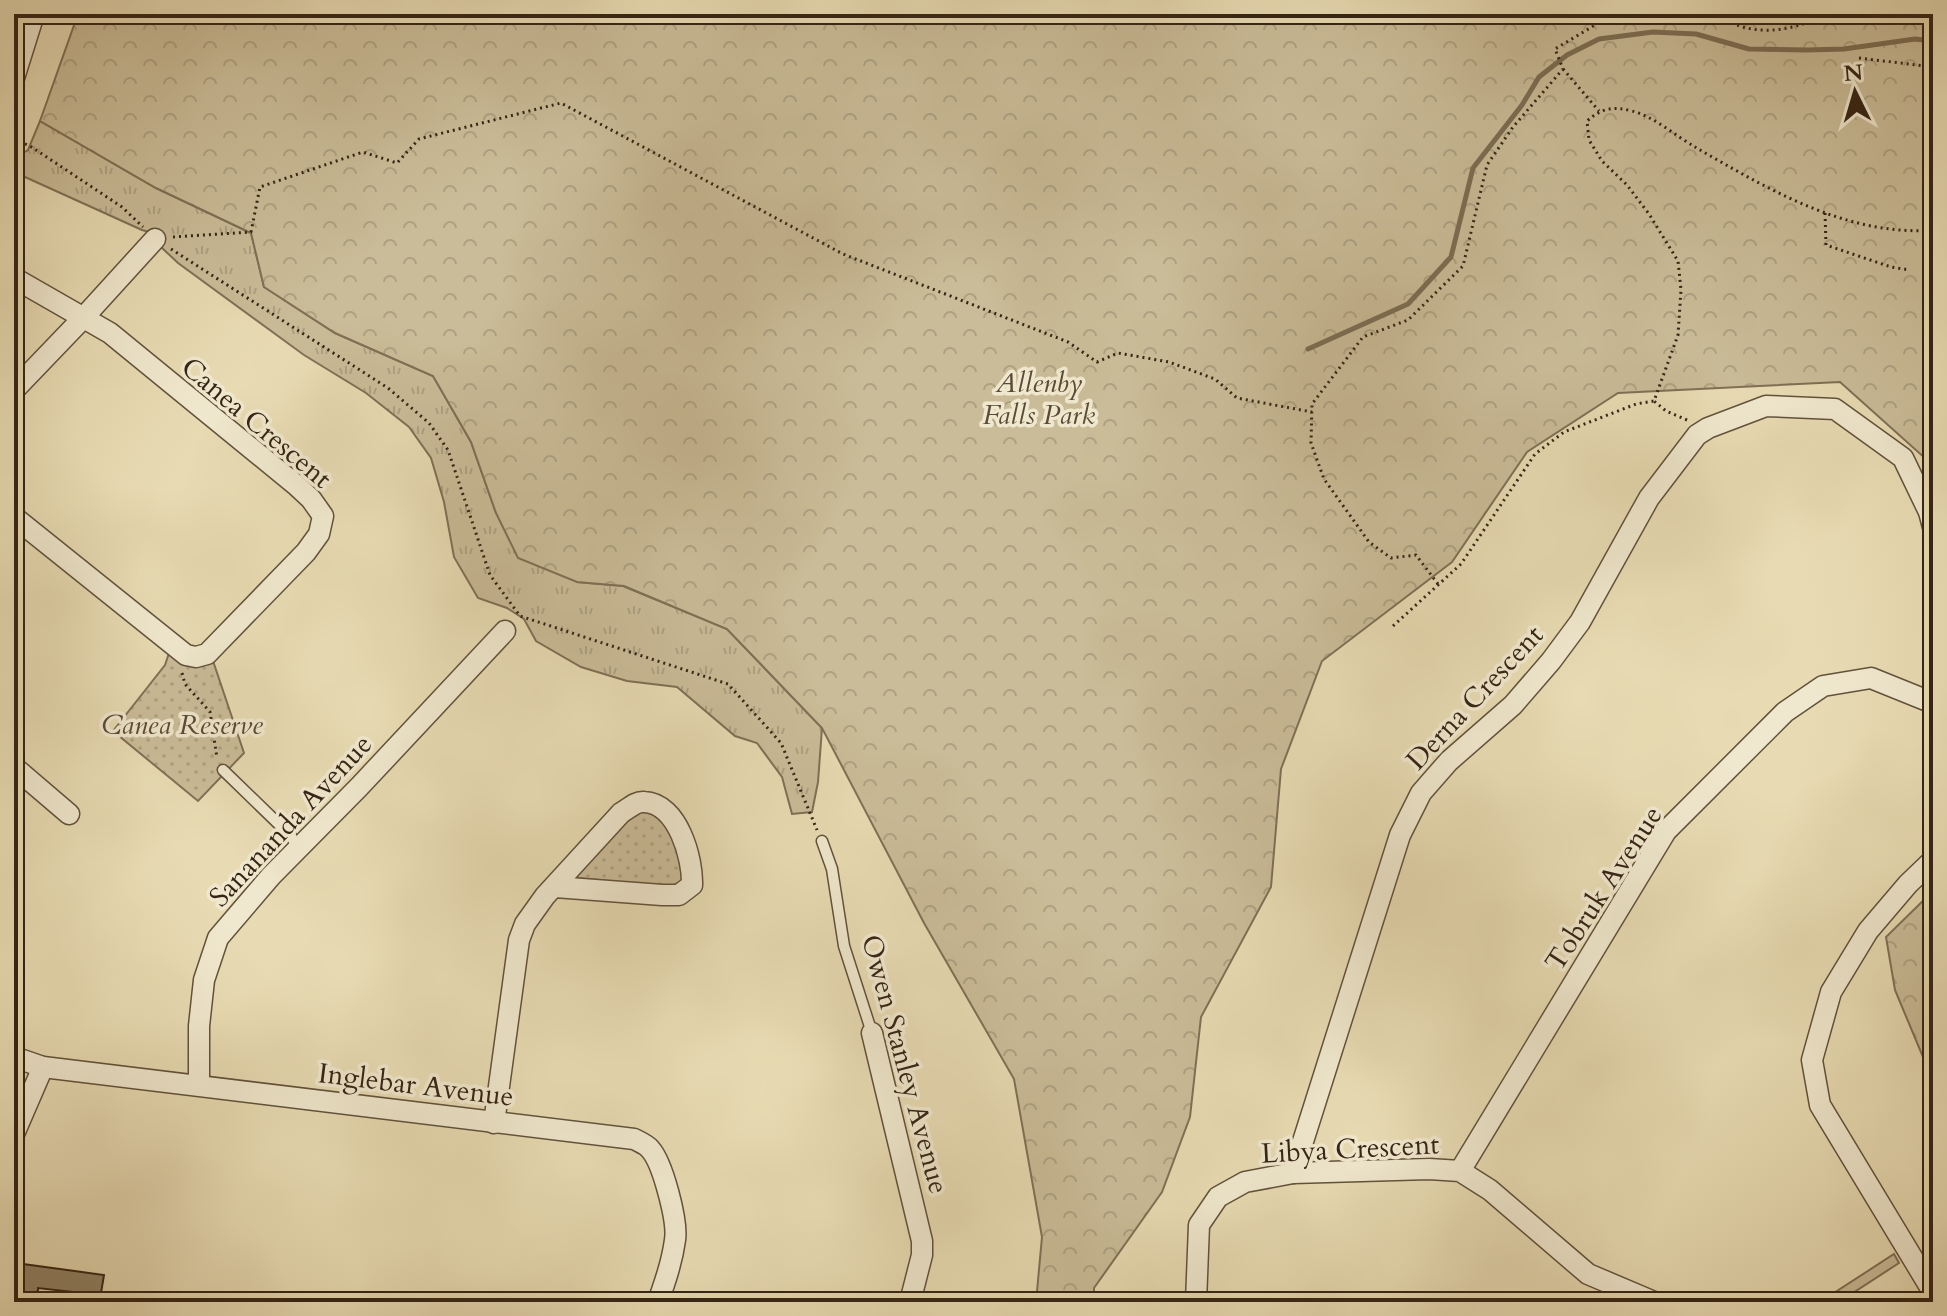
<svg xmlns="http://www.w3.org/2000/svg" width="1947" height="1316" font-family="Cardo,serif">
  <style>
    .grass { fill: url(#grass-tufts); stroke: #807056; stroke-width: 2 }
    .forest { fill: url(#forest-crowns); stroke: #807056; stroke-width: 2 }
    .park { fill: url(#park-dots); stroke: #807056; stroke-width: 2 }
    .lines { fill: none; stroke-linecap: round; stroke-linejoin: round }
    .stream { stroke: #7c6d53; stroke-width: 5 }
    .building { fill: #928367; stroke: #352415; stroke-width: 2 }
    .lane-casing { stroke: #62523c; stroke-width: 13 }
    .street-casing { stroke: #62523c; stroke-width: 23 }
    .path { stroke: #352415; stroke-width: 3; stroke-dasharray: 2 4; stroke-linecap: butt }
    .lane { stroke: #f0e8ce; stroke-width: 10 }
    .street { stroke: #f0e8ce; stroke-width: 20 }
    .labels { text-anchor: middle; stroke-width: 7; stroke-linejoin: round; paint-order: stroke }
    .park-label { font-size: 28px; font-style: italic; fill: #5a4a36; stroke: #f0e8ce }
    .street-label { font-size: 28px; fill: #352415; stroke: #f0e8ce }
  </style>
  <defs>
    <pattern id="grass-tufts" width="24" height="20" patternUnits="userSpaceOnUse" patternTransform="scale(2)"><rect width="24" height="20" fill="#cabc98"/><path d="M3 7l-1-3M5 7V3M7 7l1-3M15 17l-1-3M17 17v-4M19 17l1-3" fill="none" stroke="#aea182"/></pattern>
    <pattern id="forest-crowns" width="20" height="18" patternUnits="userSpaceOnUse" patternTransform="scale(2)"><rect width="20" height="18" fill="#cabc98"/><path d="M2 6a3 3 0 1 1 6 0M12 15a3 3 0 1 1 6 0" fill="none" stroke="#aea182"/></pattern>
    <pattern id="park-dots" width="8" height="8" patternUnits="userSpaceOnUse" patternTransform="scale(2)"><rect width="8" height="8" fill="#cabc98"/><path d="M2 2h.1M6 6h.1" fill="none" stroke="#aea182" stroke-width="1.8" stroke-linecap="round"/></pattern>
  </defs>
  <rect width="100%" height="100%" fill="#e8dbb3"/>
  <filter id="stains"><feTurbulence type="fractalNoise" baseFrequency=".0025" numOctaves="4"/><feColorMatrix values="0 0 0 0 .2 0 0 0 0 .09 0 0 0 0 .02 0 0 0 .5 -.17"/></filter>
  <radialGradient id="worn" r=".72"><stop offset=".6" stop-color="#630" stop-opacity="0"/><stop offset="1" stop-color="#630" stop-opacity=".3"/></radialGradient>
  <!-- grass -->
  <g class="grass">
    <path d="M40 121 156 188 251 233 264 287 335 333 433 376 471 442 496 513 577 582 623 586 727 629 822 728 818 782 812 812 792 814 782 777 757 743 735 736 677 687 627 681 581 667 536 641 524 619 507 608 478 598 454 557 444 502 431 458 409 427 366 393 304 355 178 263 161 247 162 233 157 229 149 232 142 230 14 172V158L28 150Z"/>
    <path d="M1894 1254 1899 1263 1839 1302H1820Z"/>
  </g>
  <!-- forest -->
  <g class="forest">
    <path d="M78 14H1933V476L1926 459 1840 382 1618 393 1527 452 1452 562 1322 661 1281 769 1271 887 1201 1017 1190 1117 1162 1192 1094 1288V1302H1036L1042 1237 1014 1079 924 923 822 728 727 629 624 586 577 582 518 558 496 513 471 442 433 376 335 333 264 287 251 233 156 188 40 121Z"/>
    <path d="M1933 891V1081L1895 990 1886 937Z"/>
  </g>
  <!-- park -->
  <g class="park">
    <path d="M169 653 211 655 244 753 198 801 113 731 165 665Z"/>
    <path d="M641 809C675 819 678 853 686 882L680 888 578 878 576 873 628 818Z"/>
  </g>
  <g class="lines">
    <!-- stream -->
    <path class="stream" d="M1308 349 1408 304 1451 257 1473 168 1522 105 1539 77 1567 55 1599 39 1653 32 1696 34 1749 49 1807 50 1844 49 1915 39 1933 41"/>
  </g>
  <!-- building -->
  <path class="building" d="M23 1264 104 1275 101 1293 91 1292V1294L38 1288V1291L30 1295V1302H23L24 1294 18 1289Z"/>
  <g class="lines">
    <!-- lane casing -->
    <g class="lane-casing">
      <g id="lane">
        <path d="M223 770 291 836 298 849"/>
        <path d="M822 841 832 869 844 946 872 1033"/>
        <path d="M14 1297H17"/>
        <path d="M37 1299 59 1302"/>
      </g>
    </g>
    <!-- street casing -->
    <g class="street-casing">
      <g id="street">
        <path d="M14 78 34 14"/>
        <path d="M14 278 110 333 296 485 311 499 323 516 319 534 306 552 207 654 196 657 186 655 14 517"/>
        <path d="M14 390 84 317 155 239"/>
        <path d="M14 767 69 814"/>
        <path d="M1933 860 1908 884 1868 931 1831 992 1812 1060 1820 1105 1933 1292"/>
        <path d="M872 1033 922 1241V1255L910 1302"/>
        <path d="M14 1057 43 1067 634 1139C638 1141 647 1145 650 1149 663 1163 678 1222 675 1240 672 1262 665 1282 658 1302"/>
        <path d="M199 1084V1026L204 980 218 938 271 876 359 787 505 631"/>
        <path d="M494 1123 519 940 525 924 545 896 621 813C628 809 636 801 644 802 678 803 693 859 692 885L679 895H662L555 887"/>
        <path d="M14 1134 43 1067"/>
        <path d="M1460 1171 1666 831 1785 712 1823 686 1871 678 1933 703"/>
        <path d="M1293 1173 1400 835 1421 793 1449 761 1513 705 1551 661 1580 622 1649 498 1697 435 1708 428 1766 406 1835 409 1903 458 1929 512 1933 527"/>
        <path d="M1196 1302 1199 1225 1218 1197 1245 1182 1293 1173 1429 1169 1460 1171 1490 1190 1588 1274 1654 1302"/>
      </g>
    </g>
    <!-- path -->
    <g class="path">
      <path d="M1591 14 1600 22 1640 14"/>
      <path d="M1716 14C1749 38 1791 33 1825 14"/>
      <path d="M1859 58 1933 67"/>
      <path d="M1563 69 1599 111"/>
      <path d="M14 139 30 146 122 207 143 227"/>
      <path d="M1825 213 1826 245 1891 267 1910 270"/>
      <path d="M173 237 251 232 260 187 363 152 397 163 419 139 561 103 843 254 1068 342 1097 362 1118 353 1169 362 1215 379 1237 398 1312 412"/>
      <path d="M171 249 388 388 429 423 448 450 490 575 520 616 728 684 781 743 817 830"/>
      <path d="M1687 420 1666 411 1654 401 1678 335 1681 290 1678 261 1649 214 1627 185 1602 161 1589 140 1587 121C1602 108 1613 106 1632 111 1653 116 1676 136 1695 147 1766 188 1848 237 1933 230"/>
      <path d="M1438 584 1416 555 1391 558 1369 542 1324 479 1311 443 1312 404 1363 337 1408 320 1463 266 1487 165 1513 127 1563 69 1555 49 1600 22"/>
      <path d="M1393 626 1461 564 1535 454 1564 432 1636 404 1654 401"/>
      <path d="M182 673 185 684 210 712 217 758"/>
    </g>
    <!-- lane -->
    <use href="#lane" class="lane"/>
    <!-- street -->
    <use href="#street" class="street"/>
  </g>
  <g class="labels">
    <!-- park labels -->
    <g class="park-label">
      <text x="1039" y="392">Allenby<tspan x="1039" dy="32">Falls Park</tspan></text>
      <text x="182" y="734">Canea Reserve</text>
    </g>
    <!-- street labels -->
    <g class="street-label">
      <text transform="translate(257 422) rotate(40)" y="10">Canea Crescent</text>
      <text transform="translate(1474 697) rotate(-47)" y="10">Derna Crescent</text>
      <text transform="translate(290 820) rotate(-47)" y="10">Sanananda Avenue</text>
      <text transform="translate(1603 888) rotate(-57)" y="10">Tobruk Avenue</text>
      <text transform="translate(906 1064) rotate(75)" y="10">Owen Stanley Avenue</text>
      <text transform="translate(416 1084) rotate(7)" y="10">Inglebar Avenue</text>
      <text transform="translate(1350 1148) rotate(-3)" y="10">Libya Crescent</text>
    </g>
  </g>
  <!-- margin -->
  <rect width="1947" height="1316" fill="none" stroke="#e8dbb3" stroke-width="48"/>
  <rect x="16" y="16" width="1915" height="1284" fill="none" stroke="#352415" stroke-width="4"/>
  <rect x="24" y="24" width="1899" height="1268" fill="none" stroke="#352415" stroke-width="2"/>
  <!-- north arrow -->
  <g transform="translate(1855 92) rotate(355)" stroke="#f0e8ce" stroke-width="6" paint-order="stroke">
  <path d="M0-6L14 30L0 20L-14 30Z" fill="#352415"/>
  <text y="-12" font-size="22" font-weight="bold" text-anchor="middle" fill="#352415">N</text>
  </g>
  <rect width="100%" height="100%" filter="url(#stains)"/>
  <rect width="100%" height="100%" fill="url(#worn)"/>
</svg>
